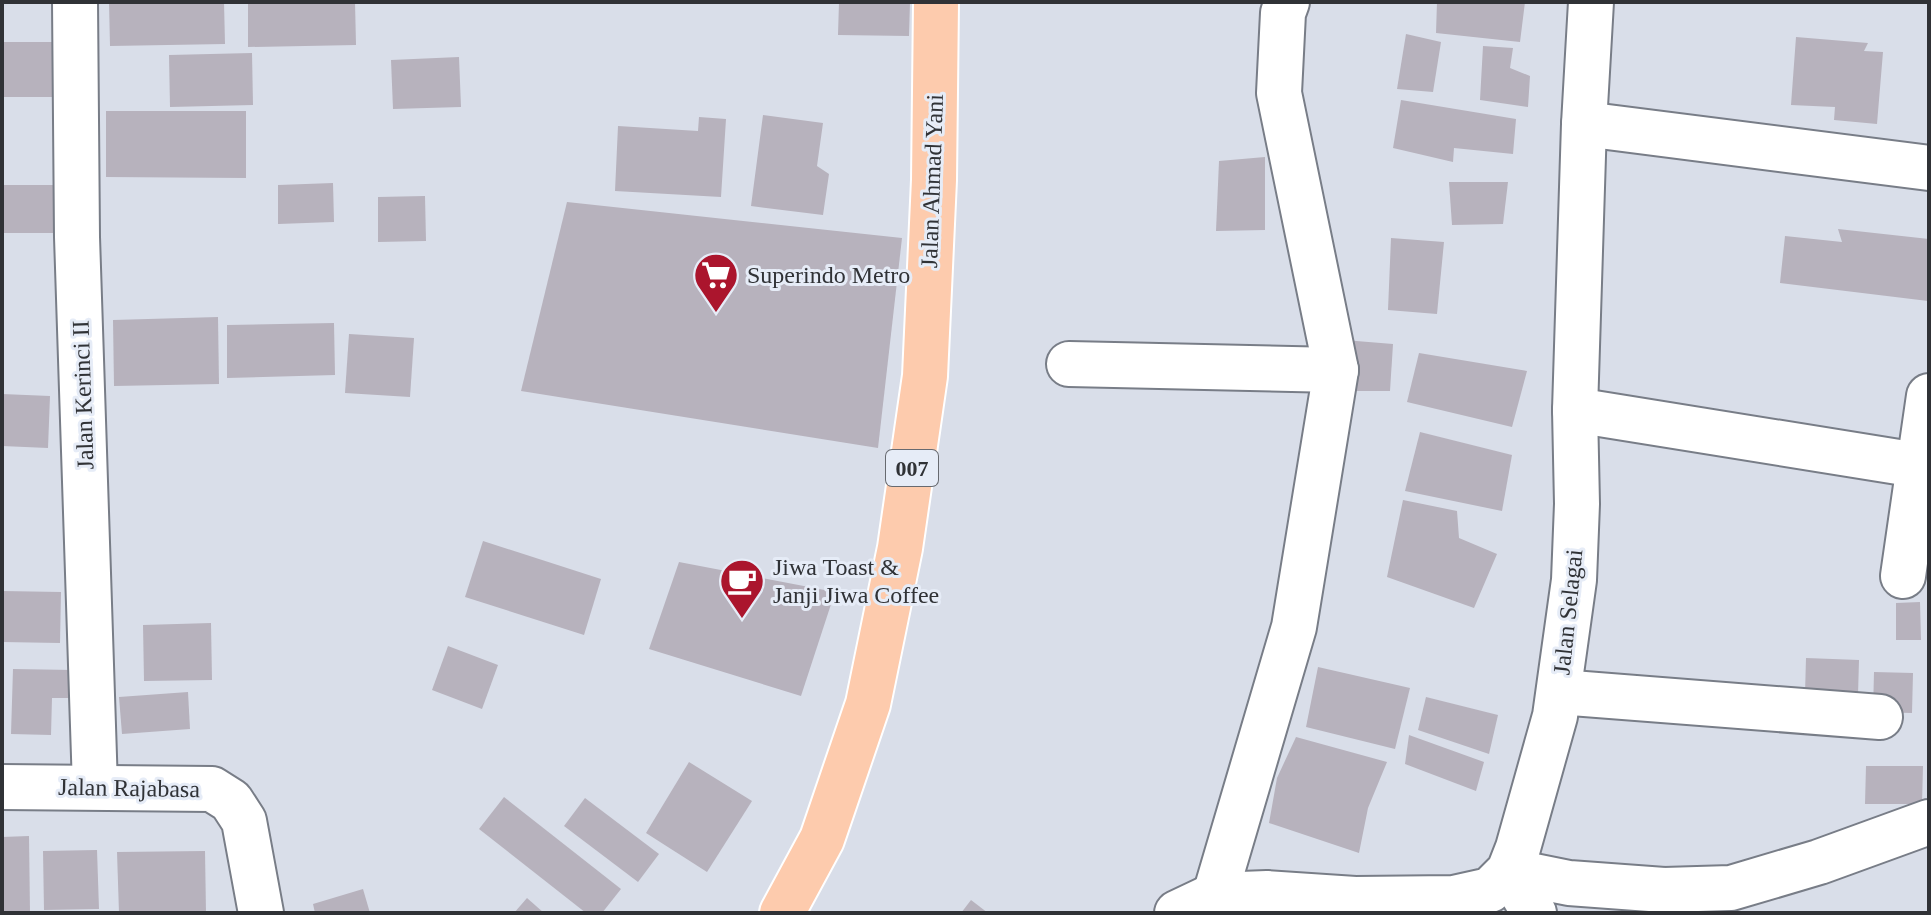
<svg xmlns="http://www.w3.org/2000/svg" width="1931" height="915" font-family="Georgia,serif">
  <style>
    .building { fill: #b7b2bd }
    .lines { fill: none; stroke-linecap: round; stroke-linejoin: round }
    .minor-casing { stroke: #787d87; stroke-width: 48 }
    .primary-casing { stroke: #fff; stroke-width: 48 }
    .minor { stroke: #fff; stroke-width: 44 }
    .primary { stroke: #fdcbad; stroke-width: 44 }
    .labels { text-anchor: middle; stroke-width: 6; stroke-linejoin: round; paint-order: stroke }
    .shield { fill: #e6ecf7; stroke: #676a70; stroke-width: 2 }
    .shield-label { font-size: 22px; font-weight: bold; fill: #303236 }
    .street-label { font-size: 24px; fill: #303236; stroke: #e6ecf7 }
    .poi-label { font-size: 24px; fill: #303236; stroke: #e6ecf7; text-anchor: start }
  </style>
  <rect width="100%" height="100%" fill="#d9dee9"/>
  <!-- building -->
  <g class="building">
    <path d="M109 2H224L225 44 110 46Z"/>
    <path d="M248 2H355L356 45 248 47Z"/>
    <path d="M839 2H910L909 36 838 35Z"/>
    <path d="M1437 2H1525L1520 42 1436 33Z"/>
    <path d="M1406 34 1441 42 1433 92 1397 89Z"/>
    <path d="M1796 37 1868 43 1864 51 1883 52 1877 124 1834 120 1835 107 1791 105Z"/>
    <path d="M2 42H62L63 97H2Z"/>
    <path d="M1483 46 1513 48 1510 68 1530 76 1528 107 1480 100Z"/>
    <path d="M252 53 253 105 170 107 169 55Z"/>
    <path d="M459 57 461 107 393 109 391 60Z"/>
    <path d="M1401 100 1516 119 1513 154 1454 148 1453 162 1393 148Z"/>
    <path d="M106 111H246V178L106 177Z"/>
    <path d="M763 115 823 123 817 166 829 174 823 215 751 206Z"/>
    <path d="M699 117 726 119 721 197 615 191 618 126 698 131Z"/>
    <path d="M1265 157V230L1216 231 1219 161Z"/>
    <path d="M1449 182H1508L1503 224 1452 225Z"/>
    <path d="M333 183 334 222 278 224V185Z"/>
    <path d="M2 185H55L56 233H2Z"/>
    <path d="M425 196 426 241 378 242V197Z"/>
    <path d="M567 202 902 238 878 448 521 391Z"/>
    <path d="M1838 229 1929 239 1928 301 1780 283 1785 236 1842 242Z"/>
    <path d="M1391 238 1444 242 1437 314 1388 310Z"/>
    <path d="M218 317 219 384 114 386 113 320Z"/>
    <path d="M334 323 335 375 227 378V325Z"/>
    <path d="M349 334 414 338 410 397 345 393Z"/>
    <path d="M1344 340 1393 344 1390 391H1344Z"/>
    <path d="M1419 353 1527 371 1512 427 1407 402Z"/>
    <path d="M2 394 50 396 48 448 2 446Z"/>
    <path d="M1420 432 1512 455 1502 511 1405 491Z"/>
    <path d="M1403 500 1457 511 1459 538 1497 554 1474 608 1387 577Z"/>
    <path d="M483 541 601 579 584 635 465 597Z"/>
    <path d="M679 562 835 592 801 696 649 649Z"/>
    <path d="M2 591 61 592 60 643 2 642Z"/>
    <path d="M1920 602 1921 640H1896V603Z"/>
    <path d="M211 623 212 680 144 681 143 625Z"/>
    <path d="M448 646 498 665 482 709 432 690Z"/>
    <path d="M1806 658 1859 660 1858 695 1805 694Z"/>
    <path d="M1318 667 1410 688 1395 749 1306 727Z"/>
    <path d="M13 669 73 670V698H52L51 735 11 734Z"/>
    <path d="M1874 672 1913 673 1912 713 1873 712Z"/>
    <path d="M188 692 190 729 122 734 119 697Z"/>
    <path d="M1426 697 1498 715 1489 754 1418 730Z"/>
    <path d="M1409 735 1484 762 1476 791 1405 764Z"/>
    <path d="M1296 737 1387 762 1368 808 1359 853 1269 823 1277 778Z"/>
    <path d="M689 762 752 801 707 872 646 833Z"/>
    <path d="M1866 766H1923L1922 804H1865Z"/>
    <path d="M504 797 621 889 602 913H586L479 829Z"/>
    <path d="M585 798 659 854 638 882 564 826Z"/>
    <path d="M29 836 30 913H2V837Z"/>
    <path d="M97 850 99 909 44 910 43 851Z"/>
    <path d="M205 851 206 913H119L117 852Z"/>
    <path d="M363 889 370 913H315L313 904Z"/>
    <path d="M527 898 544 913H514Z"/>
    <path d="M971 900 988 913H961Z"/>
  </g>
  <g class="lines">
    <!-- minor casing -->
    <g class="minor-casing">
      <g id="minor">
        <path d="M75 2 77 237 95 787"/>
        <path d="M1584 124 1929 168"/>
        <path d="M1069 364 1336 370"/>
        <path d="M1575 410 1917 465"/>
        <path d="M1903 576 1929 396"/>
        <path d="M1559 692 1880 717"/>
        <path d="M2 787 212 789 231 801 244 821 261 913"/>
        <path d="M1509 871 1569 883 1664 890 1731 888 1819 862 1929 822"/>
        <path d="M1509 871 1534 913"/>
        <path d="M1215 895 1294 627 1336 370 1279 93 1283 13 1287 2"/>
        <path d="M1177 913 1215 895 1267 893 1355 899 1454 898 1490 890 1509 871 1518 848 1555 716 1574 580 1577 504 1575 410 1584 124 1591 2"/>
      </g>
    </g>
    <!-- primary casing -->
    <g class="primary-casing">
      <path id="primary" d="M782 913 822 839 868 704 900 548 925 376 934 180 936 2"/>
    </g>
    <!-- minor -->
    <use href="#minor" class="minor"/>
    <!-- primary -->
    <use href="#primary" class="primary"/>
  </g>
  <!-- icons -->
  <defs>
    <g id="supermarket-pin" transform="scale(2.3)"><path d="M0 17L-7.5 6A9.5 9.5 0 1 1 7.5 6Z" fill="#ab152d" stroke="#e6ecf7"/><path d="M-6-5.5h2.5l.6 2H6L4.5 2H-2.5L-4.4-4H-6ZM-1.5 3.2a1.3 1.3 0 1 0 .1 0ZM3 3.2a1.3 1.3 0 1 0 .1 0Z" fill="#fff"/></g>
    <g id="cafe-pin" transform="scale(2.3)"><path d="M0 17L-7.5 6A9.5 9.5 0 1 1 7.5 6Z" fill="#ab152d" stroke="#e6ecf7"/><path d="M-5.5-4.5H6V0H3Q3 3.5 0 3.5H-2.5Q-5.5 3.5-5.5 0ZM3-3.2v2h1.7v-2ZM-6 4.5H4V6H-6Z" fill="#fff"/></g>
  </defs>
  <g fill-rule="evenodd">
    <use href="#supermarket-pin" x="716" y="275"/>
    <use href="#cafe-pin" x="742" y="581"/>
  </g>
  <g class="labels">
    <!-- shield labels -->
    <rect class="shield" x="886" y="450" width="52" height="36" rx="6"/>
    <g class="shield-label">
      <text x="912" y="476">007</text>
    </g>
    <!-- street labels -->
    <g class="street-label">
      <text transform="translate(932 181) rotate(-88)" y="8">Jalan Ahmad Yani</text>
      <text transform="translate(83 395) rotate(-92)" y="8">Jalan Kerinci II</text>
      <text transform="translate(1568 612) rotate(-84)" y="8">Jalan Selagai</text>
      <text transform="translate(129 788) rotate(1)" y="8">Jalan Rajabasa</text>
    </g>
    <!-- poi labels -->
    <g class="poi-label">
      <text x="747" y="283">Superindo Metro</text>
      <text x="773" y="575">Jiwa Toast &amp;<tspan x="773" dy="28">Janji Jiwa Coffee</tspan></text>
    </g>
  </g>
  <!-- border -->
  <rect width="1931" height="915" fill="none" stroke="#303236" stroke-width="8"/>
</svg>
